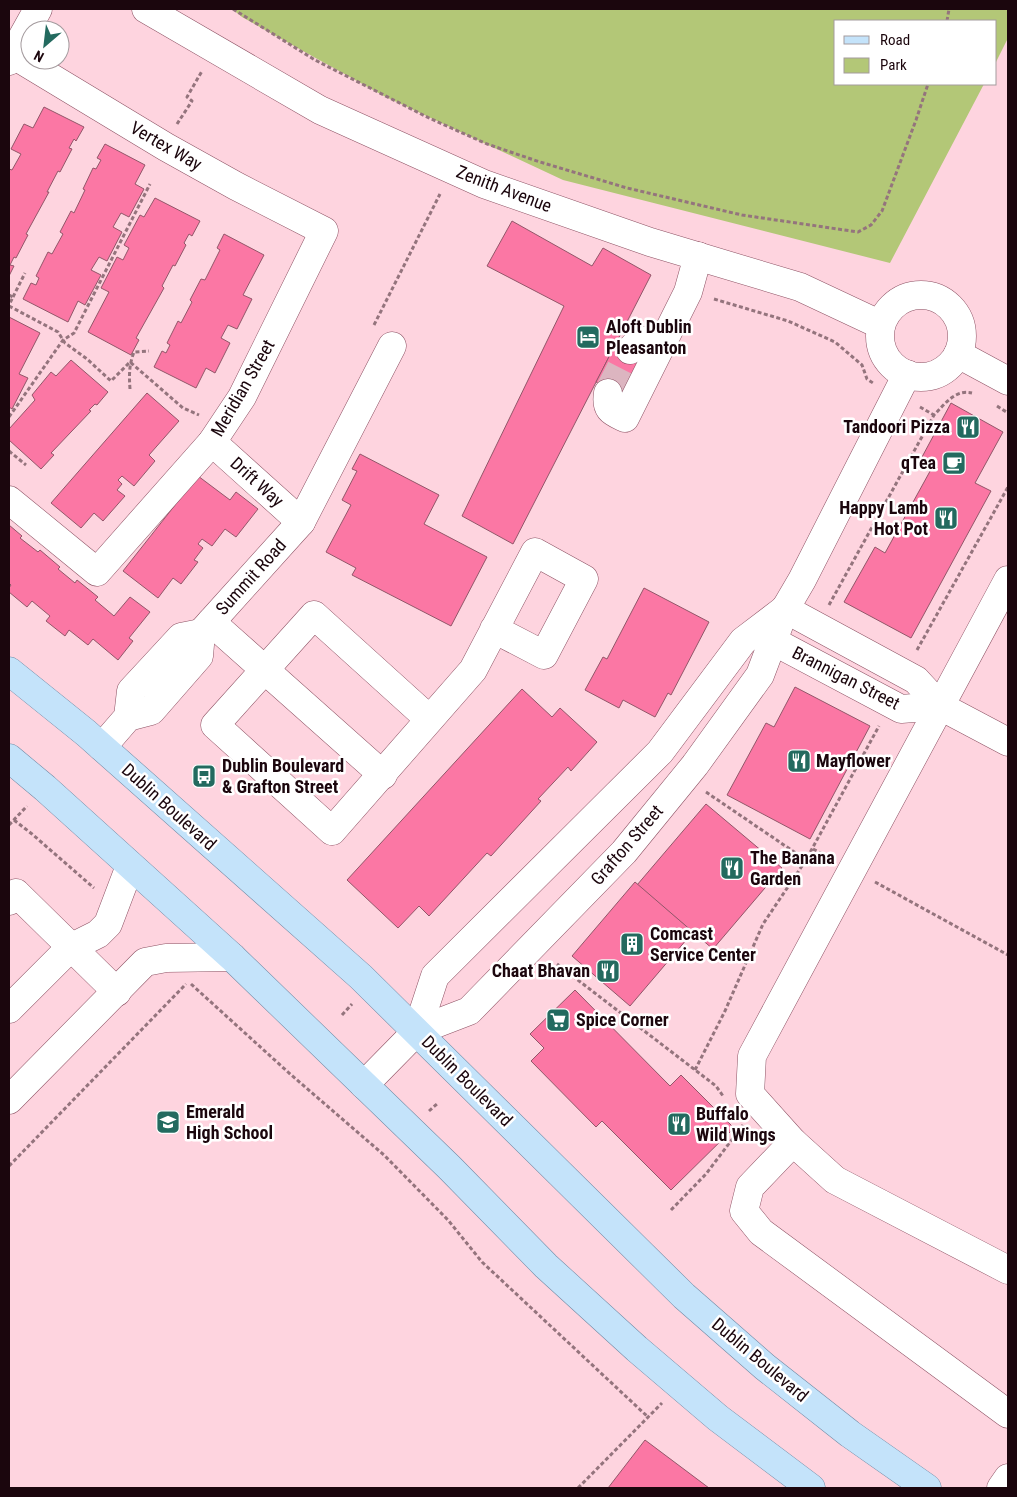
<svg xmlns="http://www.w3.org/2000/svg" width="1017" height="1497" font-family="'Roboto Condensed',sans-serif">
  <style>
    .green { fill: #b3c777 }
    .building { fill: #fb77a4; stroke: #925669 }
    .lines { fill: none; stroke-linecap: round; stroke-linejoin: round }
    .minor-tunnel { stroke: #dcb5c0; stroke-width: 28; stroke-dasharray: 28 14; stroke-linecap: butt }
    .minor-casing { stroke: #8d5264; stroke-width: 29 }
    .major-casing { stroke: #6f89a4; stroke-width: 29 }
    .path { stroke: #94747d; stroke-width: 3; stroke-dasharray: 4 2.5; stroke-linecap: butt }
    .minor { stroke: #fff; stroke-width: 28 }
    .major { stroke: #c4e3fa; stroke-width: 28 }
    .labels { text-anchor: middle; stroke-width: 5; stroke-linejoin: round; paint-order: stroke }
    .street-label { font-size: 18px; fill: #1b060d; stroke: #fff }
    .poi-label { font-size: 18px; font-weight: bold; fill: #1b060d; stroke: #fff; text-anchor: start }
  </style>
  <rect width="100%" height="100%" fill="#fed4df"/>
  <!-- green -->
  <path class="green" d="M232 9H1008V38L996 62V21H836V84H984L890 263 563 180 384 96 242 17Z"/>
  <!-- building -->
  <g class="building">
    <path d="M44 107 84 127 76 141 74 139 69 148 72 149 60 172 58 171 47 192H49L26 234 28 235 16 258 14 257 10 265 14 266 9 276V169L12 170 21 154 11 149 24 124 33 128Z"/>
    <path d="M105 144 145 165 135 184 144 189 129 217 121 213 113 227 122 232 107 261 99 257 91 270 101 275 85 305 78 301 68 322 23 299 31 283 36 285 39 278 36 276 48 252 52 254 63 234 60 232 71 211 74 213 85 190 83 189 93 168 96 169 101 160 97 158Z"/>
    <path d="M155 198 200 221 192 236 189 234 184 243 186 245 175 266 173 265 162 286 164 288 136 338 139 340 131 355 88 332 109 292 101 288 117 257 123 260 129 248 124 245 140 215 144 217Z"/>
    <path d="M512 221 592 266 603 248 651 275 513 544 462 516 564 306 487 266Z"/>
    <path d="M224 234 264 255 243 295 252 299 237 329 228 325 221 338 230 343 215 373 206 368 196 388 154 367 162 351 166 353 170 345 167 343 178 321 181 323 192 302 190 300 201 279 205 280 220 250 217 248Z"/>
    <path d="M9 317 40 333 19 374 28 378 12 409 9 407Z"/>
    <path d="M613 349 639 361 621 395 596 382Z"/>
    <path d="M71 360 108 392 97 405 95 404 89 410 91 411 51 453 54 455 41 469 9 440V429L35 400 32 395 51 372 56 376Z"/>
    <path d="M147 393 179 421 149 455 155 461 134 486 122 476 118 480 122 484 117 490 125 496 103 521 94 513 81 528 51 503Z"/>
    <path d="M951 403 1003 432 975 483 991 491 911 638 844 602 875 547 885 553 934 464 922 457Z"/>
    <path d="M360 454 439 495 424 524 487 557 451 626 352 575 356 568 326 552 351 505 342 500 357 471 352 469Z"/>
    <path d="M198 476 230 500 236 492 258 509 236 537 225 529 212 546 202 539 198 544 203 548 194 560 198 562 181 584 173 578 158 598 123 571Z"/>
    <path d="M9 525 22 536 20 538 38 552 40 550 60 567 58 569 75 583 77 580 98 597 95 600 114 616 130 597 150 612 129 638 133 641 118 660 93 639 88 645 69 630 65 636 46 621 50 616 32 601 27 607 9 592V588L11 585 9 583Z"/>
    <path d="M644 588 709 622 671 695 668 693 655 717 623 700 619 708 585 690 603 657 607 659Z"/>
    <path d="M795 687 870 726 810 839 727 795 766 723 774 727Z"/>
    <path d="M522 689 552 717 560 708 597 742 571 771 568 767 538 799 541 801 491 856 487 853 429 916 419 906 398 928 347 880Z"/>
    <path d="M706 804 782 868 713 949 637 885Z"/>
    <path d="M635 882 693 932 630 1006 572 956Z"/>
    <path d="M575 990 670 1086 681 1075 734 1128 671 1190 602 1121 596 1127 531 1061 544 1048 530 1034Z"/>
    <path d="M645 1440 709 1488H608Z"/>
  </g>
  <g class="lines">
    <!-- minor-tunnel -->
    <path class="minor-tunnel" d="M608 393 630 350"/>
    <!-- minor casing -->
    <g class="minor-casing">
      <g id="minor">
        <path d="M146 9 320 110 484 184 650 242 800 287 881 325"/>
        <path d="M9 61 38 9"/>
        <circle cx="921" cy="336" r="41"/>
        <path d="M630 350C642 337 646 339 662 346"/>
        <path d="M958 354 1008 381"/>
        <path d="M608 393C605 410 612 412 625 418L688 292 698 256"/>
        <path d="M212 442 301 522"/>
        <path d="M9 500 97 572 212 442 242 397 324 231 236 186 166 147 12 54"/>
        <path d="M1008 580 752 1056 750 1094 793 1142 835 1180 1008 1270"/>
        <path d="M785 609 916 680 940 706 1008 742"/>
        <path d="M211 622 383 775"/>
        <path d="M201 633 301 522 392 346"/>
        <path d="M758 633 901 709 940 706"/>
        <path d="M429 719 314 615 215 725 332 831 473 670 535 552 584 579 544 655 494 629"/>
        <path d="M102 747 128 717 151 711 199 656 201 633 181 637 131 691 128 717"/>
        <path d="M9 901 16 893 117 992"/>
        <path d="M9 1009 70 948 98 934 108 924 130 866"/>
        <path d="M417 1031 435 976 660 752 743 641 785 609"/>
        <path d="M364 1085 417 1031 469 1011 624 852 695 765 760 675 785 609 802 580 907 374"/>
        <path d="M9 1100 145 962 166 958 232 957"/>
        <path d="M793 1142 750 1187 744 1211 761 1232 1008 1414"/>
        <path d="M1001 1488 1008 1478"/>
      </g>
    </g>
    <!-- major casing -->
    <g class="major-casing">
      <g id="major">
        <path d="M9 671 86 733 361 977 684 1296 765 1367 850 1434 927 1488"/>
        <path d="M9 758 45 788 232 957 450 1168 546 1266 637 1349 718 1418 811 1488"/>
      </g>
    </g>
    <!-- path -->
    <g class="path">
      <path d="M233 9 315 60 429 118 487 144 540 162 627 188 742 215 858 232 871 225 882 211 916 120 928 84"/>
      <path d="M947 21 949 9"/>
      <path d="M177 124 192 101 187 97 202 71"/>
      <path d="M9 295 13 297 9 305"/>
      <path d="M13 297 25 273"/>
      <path d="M714 299 788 321 835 342 862 365 867 379 873 383"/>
      <path d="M9 306 58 332 65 343 87 359 111 381 130 362 183 408 199 415"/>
      <path d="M374 325 440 194"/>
      <path d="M130 389C129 375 129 365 134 352L149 351"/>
      <path d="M997 406 1008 413"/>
      <path d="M920 407 934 415"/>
      <path d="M9 417 63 340 74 333 150 184"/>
      <path d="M9 451 26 465"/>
      <path d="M829 605 934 415C945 404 955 389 972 393"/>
      <path d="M917 650 1008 487"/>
      <path d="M706 792 806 860 879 726"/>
      <path d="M14 820 32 834 94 888"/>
      <path d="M9 825 27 806"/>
      <path d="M813 849 830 858"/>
      <path d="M875 882 1008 955"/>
      <path d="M557 964 716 1086 723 1096"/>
      <path d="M191 984 289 1073 384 1155 448 1220 482 1262 648 1417"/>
      <path d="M342 1015 352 1004"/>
      <path d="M695 1070 725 1011 763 924 806 860"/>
      <path d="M429 1111 438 1103"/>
      <path d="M9 1166 186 984"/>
      <path d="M671 1210 706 1174 743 1125"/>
      <path d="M578 1488 662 1403"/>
    </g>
    <!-- minor -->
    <use href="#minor" class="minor"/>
    <!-- major -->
    <use href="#major" class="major"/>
  </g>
  <!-- icons -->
  <defs>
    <g id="hotel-square" transform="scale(1.25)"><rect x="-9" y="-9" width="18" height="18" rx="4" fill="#236a5f" stroke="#fff"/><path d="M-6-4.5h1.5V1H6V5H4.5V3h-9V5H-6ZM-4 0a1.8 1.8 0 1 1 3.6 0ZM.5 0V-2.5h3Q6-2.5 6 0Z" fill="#fff"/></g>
    <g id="restaurant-square" transform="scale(1.25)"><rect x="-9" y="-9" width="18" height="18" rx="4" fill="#236a5f" stroke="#fff"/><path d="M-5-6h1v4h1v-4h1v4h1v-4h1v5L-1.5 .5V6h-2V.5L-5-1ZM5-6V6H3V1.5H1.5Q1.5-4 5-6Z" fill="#fff"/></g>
    <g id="cafe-square" transform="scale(1.25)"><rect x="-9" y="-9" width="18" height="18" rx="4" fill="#236a5f" stroke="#fff"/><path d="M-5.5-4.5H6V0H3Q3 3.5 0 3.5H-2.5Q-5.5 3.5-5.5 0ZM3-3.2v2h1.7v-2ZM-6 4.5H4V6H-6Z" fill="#fff"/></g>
    <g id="bus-square" transform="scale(1.25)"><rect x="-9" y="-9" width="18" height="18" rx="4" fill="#236a5f" stroke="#fff"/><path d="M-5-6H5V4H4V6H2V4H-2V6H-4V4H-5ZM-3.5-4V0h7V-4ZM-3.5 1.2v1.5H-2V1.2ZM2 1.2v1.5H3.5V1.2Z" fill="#fff"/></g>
    <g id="building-square" transform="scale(1.25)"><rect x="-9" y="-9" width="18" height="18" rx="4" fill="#236a5f" stroke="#fff"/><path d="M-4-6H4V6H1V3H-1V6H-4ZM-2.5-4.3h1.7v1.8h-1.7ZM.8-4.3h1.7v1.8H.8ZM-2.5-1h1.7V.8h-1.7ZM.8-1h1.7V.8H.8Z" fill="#fff"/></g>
    <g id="supermarket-square" transform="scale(1.25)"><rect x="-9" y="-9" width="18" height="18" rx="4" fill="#236a5f" stroke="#fff"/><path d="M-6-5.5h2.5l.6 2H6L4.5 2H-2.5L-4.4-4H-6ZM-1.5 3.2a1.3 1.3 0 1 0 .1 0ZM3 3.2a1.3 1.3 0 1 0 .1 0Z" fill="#fff"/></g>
    <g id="school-square" transform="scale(1.25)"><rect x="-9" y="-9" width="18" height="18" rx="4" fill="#236a5f" stroke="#fff"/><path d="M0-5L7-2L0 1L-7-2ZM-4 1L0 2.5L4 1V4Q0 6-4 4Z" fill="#fff"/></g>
  </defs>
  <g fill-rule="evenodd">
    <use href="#hotel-square" x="588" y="337"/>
    <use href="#restaurant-square" x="968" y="427"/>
    <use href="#cafe-square" x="954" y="463"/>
    <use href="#restaurant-square" x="946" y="518"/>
    <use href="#restaurant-square" x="799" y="761"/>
    <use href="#bus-square" x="204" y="776"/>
    <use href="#restaurant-square" x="732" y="868"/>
    <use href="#building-square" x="632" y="944"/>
    <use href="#restaurant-square" x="608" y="971"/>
    <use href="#supermarket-square" x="558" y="1020"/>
    <use href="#school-square" x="168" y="1122"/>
    <use href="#restaurant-square" x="679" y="1124"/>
  </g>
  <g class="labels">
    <!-- street labels -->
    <g class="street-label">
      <text transform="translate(166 146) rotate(30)" y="6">Vertex Way</text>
      <text transform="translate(504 189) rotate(21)" y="6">Zenith Avenue</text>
      <text transform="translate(243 388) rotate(-60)" y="6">Meridian Street</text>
      <text transform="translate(257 482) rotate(42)" y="6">Drift Way</text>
      <text transform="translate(251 577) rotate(-48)" y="6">Summit Road</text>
      <text transform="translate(846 678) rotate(27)" y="6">Brannigan Street</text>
      <text transform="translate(169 807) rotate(42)" y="6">Dublin Boulevard</text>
      <text transform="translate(627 845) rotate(-49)" y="6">Grafton Street</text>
      <text transform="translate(467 1081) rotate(45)" y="6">Dublin Boulevard</text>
      <text transform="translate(760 1360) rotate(40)" y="6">Dublin Boulevard</text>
    </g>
    <!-- poi labels -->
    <g class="poi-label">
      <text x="606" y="333">Aloft Dublin<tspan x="606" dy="21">Pleasanton</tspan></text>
      <text x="950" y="433" text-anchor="end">Tandoori Pizza</text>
      <text x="936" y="469" text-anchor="end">qTea</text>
      <text x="928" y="514" text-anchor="end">Happy Lamb<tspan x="928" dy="21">Hot Pot</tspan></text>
      <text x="816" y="767">Mayflower</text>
      <text x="222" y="772">Dublin Boulevard<tspan x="222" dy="21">&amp; Grafton Street</tspan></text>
      <text x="750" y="864">The Banana<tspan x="750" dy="21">Garden</tspan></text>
      <text x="650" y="940">Comcast<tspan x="650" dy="21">Service Center</tspan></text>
      <text x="590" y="977" text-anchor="end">Chaat Bhavan</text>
      <text x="576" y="1026">Spice Corner</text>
      <text x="186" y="1118">Emerald<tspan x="186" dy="21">High School</tspan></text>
      <text x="696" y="1120">Buffalo<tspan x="696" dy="21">Wild Wings</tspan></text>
    </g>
  </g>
  <!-- border -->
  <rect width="1017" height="1497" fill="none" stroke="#1b060d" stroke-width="20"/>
  <!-- legend -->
  <rect x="834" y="20" width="162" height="65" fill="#ffffff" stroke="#a49b9e"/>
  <rect x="844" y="36" width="25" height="8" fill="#c4e3fa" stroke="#a49b9e"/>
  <text x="880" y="45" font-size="15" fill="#1b060d">Road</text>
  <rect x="844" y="58" width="25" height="15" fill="#b3c777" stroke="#a49b9e"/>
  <text x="880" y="70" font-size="15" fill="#1b060d">Park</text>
  <!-- north arrow -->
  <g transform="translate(45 45) rotate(208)"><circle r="24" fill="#ffffff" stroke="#a49b9e"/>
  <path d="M0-4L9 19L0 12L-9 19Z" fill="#236a5f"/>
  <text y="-8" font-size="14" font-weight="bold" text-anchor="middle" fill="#1b060d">N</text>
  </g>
</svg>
